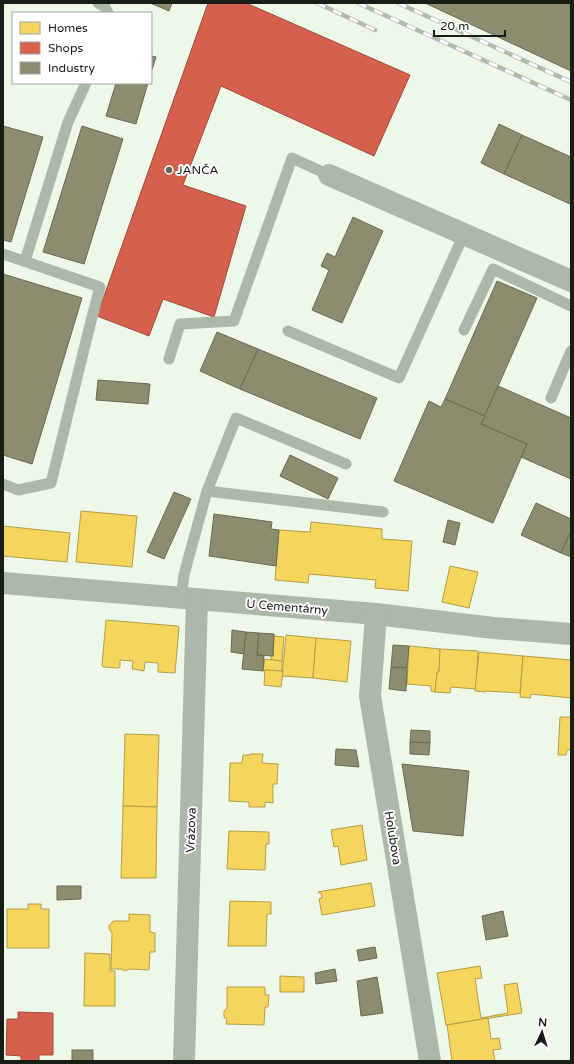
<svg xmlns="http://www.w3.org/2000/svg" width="574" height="1064" font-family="'Varela Round',sans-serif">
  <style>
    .homes { fill: #f6d55c; stroke: #b39e47 }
    .shops { fill: #d6604d; stroke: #9d4c3c }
    .industry { fill: #8c8c6e; stroke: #696b53 }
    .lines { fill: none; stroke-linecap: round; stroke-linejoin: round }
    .lane { stroke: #acb8a8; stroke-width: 11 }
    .street { stroke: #acb8a8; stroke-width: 22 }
    .rail-casing { stroke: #b1bcad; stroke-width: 4.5 }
    .rail { stroke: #fff; stroke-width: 3; stroke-dasharray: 9; stroke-linecap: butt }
    .poi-dot { fill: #626a5f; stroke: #fff; stroke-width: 1.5 }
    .labels { text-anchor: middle; stroke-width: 4; stroke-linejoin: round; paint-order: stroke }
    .poi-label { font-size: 12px; fill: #171e15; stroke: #fff; text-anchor: start }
    .street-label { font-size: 12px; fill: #171e15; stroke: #fff }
  </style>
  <rect width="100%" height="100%" fill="#edf8e9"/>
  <!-- homes -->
  <g class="homes">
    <path d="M81 511 137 516 132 567 76 562Z"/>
    <path d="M311 522 382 529V539L412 541 408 591 375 588 376 580 309 574 308 583 275 580 279 530 310 532Z"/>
    <path d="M3 526 70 533 67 562 3 556Z"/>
    <path d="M450 566 478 572 469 608 442 602Z"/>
    <path d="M106 620 177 626 179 627 175 673 158 672V663L145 662 144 671 133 669H132L133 661 120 660V667L118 668 103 667 102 665Z"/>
    <path d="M286 635 316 638 313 678 282 676Z"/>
    <path d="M274 636 284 637 282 661 271 660V656H273Z"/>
    <path d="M316 638 351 641 347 682 313 678Z"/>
    <path d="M409 646H410L440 649 439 672H437L435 692 431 691V686L407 684Z"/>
    <path d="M440 649 478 651 476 689 451 687 450 693 435 692 437 672H439Z"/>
    <path d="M479 652 523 656 520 693 486 691V692L475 691Z"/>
    <path d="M523 656 571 660V698L531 694 530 698 520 697Z"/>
    <path d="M265 659 282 661V671L265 670V671H263Z"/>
    <path d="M265 670 283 671 281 687 264 685Z"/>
    <path d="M560 717H571V750H567L566 755H558Z"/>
    <path d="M125 734 159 735 157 807 123 806Z"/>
    <path d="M250 754H263L262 763 278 764 277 784H273V803L265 802V807H249V802L229 801 230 763H242L243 755H250Z"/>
    <path d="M123 806 157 807 156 878H121Z"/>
    <path d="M362 825 367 860 341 865 338 846 334 847 331 830Z"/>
    <path d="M229 831 269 832V844H266L265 870 227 869Z"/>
    <path d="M371 883 375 906 322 915 319 899 322 898 321 893H319L318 892Z"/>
    <path d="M230 901 271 902V914H267L266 946H228Z"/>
    <path d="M28 904H41V909H49V948H7V909H28Z"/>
    <path d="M129 914 150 915V932L155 933V952H150L149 970 130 969 125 971 121 969H111L112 933 109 929V926L112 922 114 921H129Z"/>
    <path d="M85 953 110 954V971H115V1006H84Z"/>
    <path d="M480 966 482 978 475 979 481 1018 508 1013 504 985 517 983 522 1013 446 1025 437 973Z"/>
    <path d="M280 976 304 977V992H280Z"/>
    <path d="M227 987H265V995H269L268 1007H265L264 1025 226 1024 227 1020 224 1017V1011L227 1008Z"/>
    <path d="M488 1018 491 1039 499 1038 501 1049 493 1050 495 1061H452L447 1025Z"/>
  </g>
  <!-- shops -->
  <g class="shops">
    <path d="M208 3H246L410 75 374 156 221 86 183 185 246 206 214 317 163 299 149 336 97 316Z"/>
    <path d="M18 1012 53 1013V1055H39V1061H21V1056L6 1055 7 1019H18Z"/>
  </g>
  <!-- industry -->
  <g class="industry">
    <path d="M150 3H172L169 11Z"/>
    <path d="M425 3H571V71Z"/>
    <path d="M151 56 156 57 151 73Z"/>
    <path d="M116 83H148L136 124 106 116Z"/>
    <path d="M499 124 522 135 504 174 481 163Z"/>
    <path d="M3 126 43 137 11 242 3 240Z"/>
    <path d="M82 126 123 139 84 264 43 252Z"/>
    <path d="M522 135 571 157V201L570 204 504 174Z"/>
    <path d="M353 217 383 231 342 323 312 310 329 270 321 266 327 253 335 257Z"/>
    <path d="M3 274 82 298 32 464 3 455Z"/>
    <path d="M497 281 537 298 485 416 445 399Z"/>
    <path d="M217 332 258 349 240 389 200 371Z"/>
    <path d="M258 349 377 398 360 439 240 389Z"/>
    <path d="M98 380 150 384 148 404 96 400Z"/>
    <path d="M498 386 571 418V479L521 457 527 444 481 424Z"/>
    <path d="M445 399 485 416 481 424 527 444 493 523 394 481 429 401 441 407Z"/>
    <path d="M290 455 338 478 328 499 280 476Z"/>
    <path d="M174 492 191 499 164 559 147 552Z"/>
    <path d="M536 503 571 519V531L561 553 521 535Z"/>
    <path d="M214 514 272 522 271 529 279 530 276 566 209 556Z"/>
    <path d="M448 520 460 523 455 545 443 542Z"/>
    <path d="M571 531V557L561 553Z"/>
    <path d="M232 630 246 632 244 654 231 652Z"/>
    <path d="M246 632 259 633 257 655 264 656 263 671 242 669Z"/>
    <path d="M259 633 274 634 273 656 257 655Z"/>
    <path d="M393 645 409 646 407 668 391 667Z"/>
    <path d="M391 667 407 668 406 691 389 689Z"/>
    <path d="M411 730 430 731V743L410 742Z"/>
    <path d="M410 742 430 743 429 755 410 754Z"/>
    <path d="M336 749 356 750 359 767 335 765Z"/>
    <path d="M402 764 469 771 463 836 413 831Z"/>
    <path d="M57 886H81V899L57 900Z"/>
    <path d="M503 911 508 936 486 940 482 916Z"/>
    <path d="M375 947 377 958 359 961 357 950Z"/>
    <path d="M335 969 337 981 316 984 315 973Z"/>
    <path d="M377 977 383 1013 361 1016 357 981Z"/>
    <rect x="72" y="1050" width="21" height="11"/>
  </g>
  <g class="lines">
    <!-- lane -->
    <g class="lane">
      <path d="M98 3 105 7 108 13"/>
      <path d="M3 254 100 287 90 325 51 483 18 490 3 484"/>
      <path d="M25 261 68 122 86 83"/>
      <path d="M464 330 493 269 571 306"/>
      <path d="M288 331 399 378 464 234"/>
      <path d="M169 359 180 324 234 321 292 158 329 175"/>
      <path d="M551 398 571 351"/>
      <path d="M207 491 383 512"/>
      <path d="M181 598 184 575 189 556 207 491 236 418 346 464"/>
    </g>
    <!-- street -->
    <g class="street">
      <path d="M329 175 571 281"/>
      <path d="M3 583 376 614 494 628 571 634"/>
      <path d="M376 614 370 696 430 1061"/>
      <path d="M184 1061 197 599"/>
    </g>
    <!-- rail casing -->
    <g class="rail-casing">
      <g id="rail">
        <path d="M317 3 375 30"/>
        <path d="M358 3 571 100"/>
        <path d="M398 3 571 82"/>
      </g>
    </g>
    <!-- rail -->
    <use href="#rail" class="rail"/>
  </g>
  <!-- markers -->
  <circle class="poi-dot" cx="169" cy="170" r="4"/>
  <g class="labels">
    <!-- poi labels -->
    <g class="poi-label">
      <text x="177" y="174">JANČA</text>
    </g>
    <!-- street labels -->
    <g class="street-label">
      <text transform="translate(287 607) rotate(5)" y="4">U Cementárny</text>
      <text transform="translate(191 830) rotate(-88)" y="4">Vrázova</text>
      <text transform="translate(393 838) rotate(81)" y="4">Holubova</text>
    </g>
  </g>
  <!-- border -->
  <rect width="574" height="1064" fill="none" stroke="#171e15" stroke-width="8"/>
  <!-- legend -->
  <rect x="12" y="12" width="140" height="72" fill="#ffffff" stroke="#a2a5a1"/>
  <rect x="20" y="22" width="20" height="12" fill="#f6d55c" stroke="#a2a5a1"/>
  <text x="48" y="32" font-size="12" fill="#171e15">Homes</text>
  <rect x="20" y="42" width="20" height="12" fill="#d6604d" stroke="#a2a5a1"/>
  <text x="48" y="52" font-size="12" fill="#171e15">Shops</text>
  <rect x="20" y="62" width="20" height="12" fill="#8c8c6e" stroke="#a2a5a1"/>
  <text x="48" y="72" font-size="12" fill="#171e15">Industry</text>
  <!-- north arrow -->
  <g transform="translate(542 1032) rotate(4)" stroke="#ffffff" stroke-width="3" paint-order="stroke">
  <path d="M0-3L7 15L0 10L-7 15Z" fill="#171e15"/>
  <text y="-6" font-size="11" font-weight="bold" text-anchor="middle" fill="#171e15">N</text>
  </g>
  <!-- scale -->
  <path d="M434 30v6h71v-6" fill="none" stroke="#171e15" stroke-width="2"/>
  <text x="440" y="30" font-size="12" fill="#171e15" stroke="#ffffff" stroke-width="3" paint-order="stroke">20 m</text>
</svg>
